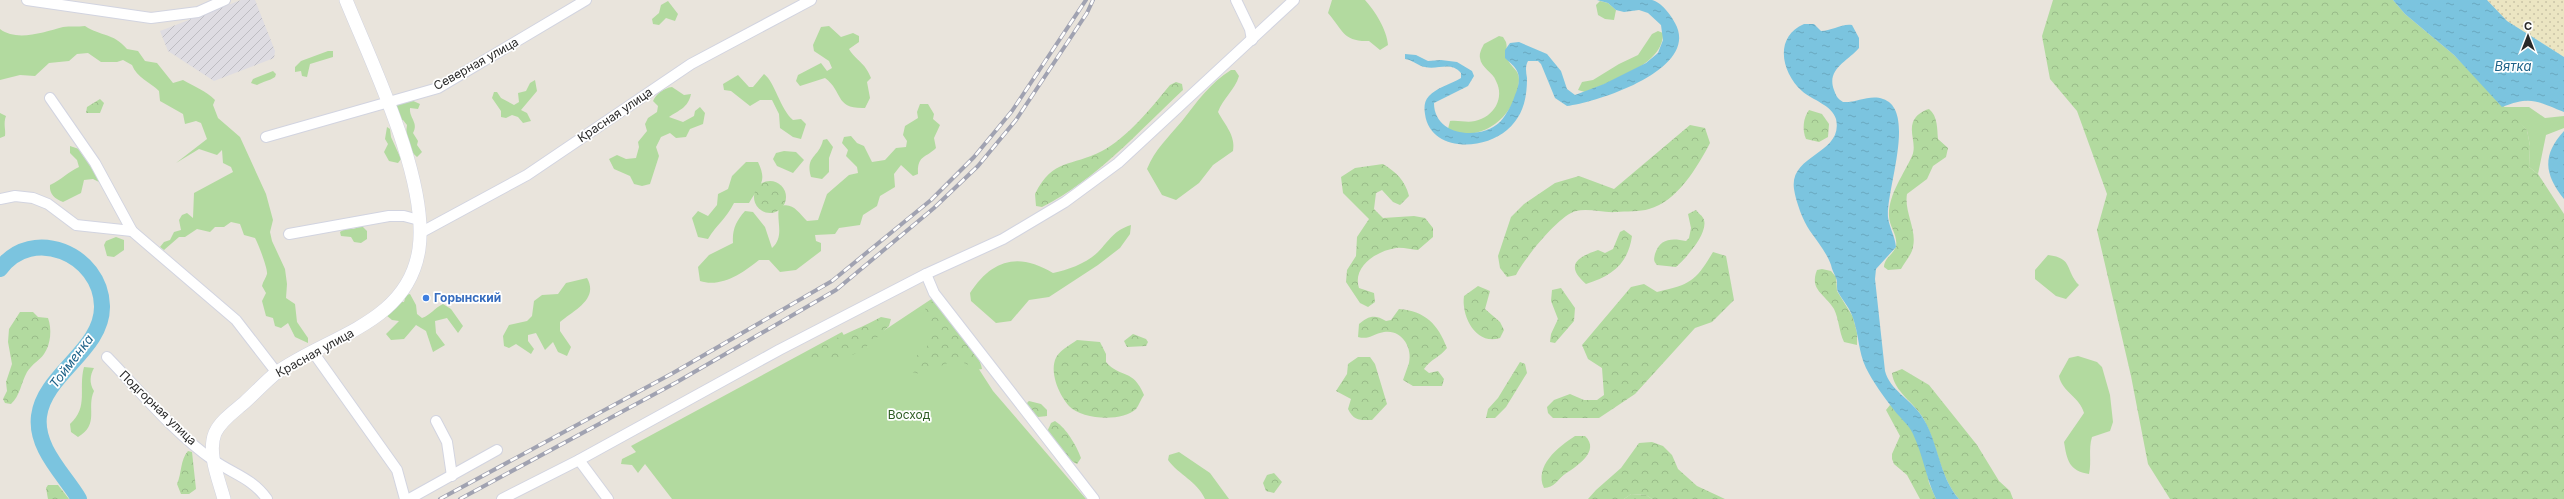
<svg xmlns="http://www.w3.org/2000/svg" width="2564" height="499" font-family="Inter,sans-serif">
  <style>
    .industrial { fill: url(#industrial-furrows) }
    .grass { fill: #b2da9f }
    .forest { fill: url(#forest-crowns) }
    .wetland { fill: url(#wetland-marsh) }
    .sand { fill: url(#sand-dots) }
    .water { fill: url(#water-ripples) }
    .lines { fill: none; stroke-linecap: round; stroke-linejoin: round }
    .river { stroke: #7bc4df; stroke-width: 16 }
    .minor-casing { stroke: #d2d4e0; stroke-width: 12 }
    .tertiary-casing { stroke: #d2d4e0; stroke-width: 14 }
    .minor { stroke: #fff; stroke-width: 10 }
    .tertiary { stroke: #fff; stroke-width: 13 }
    .rail-casing { stroke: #a0a2b1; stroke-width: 4 }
    .rail { stroke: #fff; stroke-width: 2.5; stroke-dasharray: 8; stroke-linecap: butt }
    .shop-dot { fill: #3f7fe0; stroke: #fff; stroke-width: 1.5 }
    .labels { text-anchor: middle; stroke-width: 3.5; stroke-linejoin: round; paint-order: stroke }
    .street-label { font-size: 12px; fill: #292929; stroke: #fff }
    .shop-label { font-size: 12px; font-weight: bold; fill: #366cbe; stroke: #fff; text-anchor: start }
    .park-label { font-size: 12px; fill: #2d5c22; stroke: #fff }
    .water-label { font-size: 13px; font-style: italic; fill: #1d6288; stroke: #fff }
  </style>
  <defs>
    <pattern id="industrial-furrows" width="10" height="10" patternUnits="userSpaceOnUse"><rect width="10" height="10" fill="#dedce2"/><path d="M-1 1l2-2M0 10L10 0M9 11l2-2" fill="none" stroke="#bebdc2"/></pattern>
    <pattern id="forest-crowns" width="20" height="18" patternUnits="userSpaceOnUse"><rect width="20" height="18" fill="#b2da9f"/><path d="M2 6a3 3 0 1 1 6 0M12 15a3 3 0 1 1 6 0" fill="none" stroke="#99bb89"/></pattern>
    <pattern id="wetland-marsh" width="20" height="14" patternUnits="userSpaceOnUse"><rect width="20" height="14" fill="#b2da9f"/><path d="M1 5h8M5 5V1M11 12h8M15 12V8" fill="none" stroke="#99bb89"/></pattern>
    <pattern id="sand-dots" width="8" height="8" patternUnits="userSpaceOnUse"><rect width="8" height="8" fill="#ebe5c2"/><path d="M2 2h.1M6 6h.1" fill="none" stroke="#cac4a7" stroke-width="1.8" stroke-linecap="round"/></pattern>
    <pattern id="water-ripples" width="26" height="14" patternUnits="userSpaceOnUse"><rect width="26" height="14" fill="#7bc4df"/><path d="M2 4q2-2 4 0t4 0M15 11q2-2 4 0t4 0" fill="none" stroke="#6aa8bf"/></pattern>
  </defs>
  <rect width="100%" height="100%" fill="#e9e4dc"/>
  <!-- industrial -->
  <path class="industrial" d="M241 0H255L275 51 274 58 214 81 168 51 160 31Z"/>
  <!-- grass -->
  <g class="grass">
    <path d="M1332 0H1365C1375 11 1387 30 1388 45L1380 50 1369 41C1343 42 1343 30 1328 13Z"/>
    <path d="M668 1 678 14 675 21 666 18 659 25 653 24 652 19 659 13 661 5Z"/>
    <path d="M1600 1 1608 3 1616 10 1614 20 1605 19 1598 15 1596 5Z"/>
    <path d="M85 26C102 37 112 32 127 49L138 51 145 61 157 63 173 83 183 80C195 87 206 91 215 100L213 105 218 118 240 137 266 194 273 220 270 232 272 241 285 269 287 284 286 298 295 304 297 322 308 338V343L295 337 288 323 281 328 275 326 273 318 266 316 262 301 266 293 262 286C263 281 266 278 267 274 268 269 258 243 255 238L244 235 240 224 231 222 224 227H215L210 232 197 229 185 237H179L164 250 160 247 164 242 170 240 174 232 181 230 179 220 182 215 187 213 193 218 194 193 233 172 231 167 223 163 222 150 217 155 199 149 176 163 207 139 201 123 196 121 185 124 183 114 160 101 159 91C150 82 137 78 132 65L123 60 117 62H101L88 53 77 54 69 61 49 63 35 76 20 75 0 80V29C17 42 44 32 63 27 70 26 78 27 85 26Z"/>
    <path d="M829 26 841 37 853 33 859 36V42L849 49C856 61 865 62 871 78L867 82 870 98 865 108C834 109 844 92 825 78L800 86 796 81 798 75 821 63 827 71 832 68 829 61 814 51 813 45 821 27Z"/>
    <path d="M1658 31 1663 33C1664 65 1610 82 1585 92L1578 90 1582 82 1593 80 1619 64 1638 55 1652 34Z"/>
    <path d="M1499 36 1503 37 1506 42C1508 49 1504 52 1509 62 1513 69 1519 70 1519 80 1518 114 1481 146 1448 129L1450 121C1459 120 1467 123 1475 121 1494 117 1505 98 1496 81 1493 72 1481 68 1480 58 1479 53 1482 48 1484 44Z"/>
    <path d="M328 51H333V57L310 64 307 77 302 76 301 71 295 72V67L301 61Z"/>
    <path d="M1231 70H1235L1239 76C1235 90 1223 98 1218 112 1225 125 1236 136 1233 151L1213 165 1199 183 1176 200 1162 195 1147 169C1155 149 1168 138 1182 121 1196 103 1211 82 1231 70Z"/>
    <path d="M273 71 276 74 275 77C269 81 264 81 257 85L251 83 253 79Z"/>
    <path d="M764 74C775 82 780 109 793 120L801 119 806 124 801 139 793 137 780 128 779 114 772 100H760L750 106 731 91 724 90 723 84 738 75 749 87H753Z"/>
    <path d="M535 80 537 91 521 110 527 113 531 121 523 123 518 117 512 115 506 118 501 117V111L492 98 494 92H497L501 98 514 105 519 102 518 93 526 91 530 83Z"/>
    <path d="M672 87 684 95 691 94C688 108 679 110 669 117L683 122 694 116 695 111 700 107 705 113 703 124 690 129 686 137 676 138 670 133 661 137 656 147 659 156 650 184 642 186 634 184 630 176 614 169 609 159 617 155 626 159 636 158 639 147 638 142 647 131 645 124 648 118 657 112 658 106 653 101C656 94 664 88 672 87Z"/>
    <path d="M411 100 420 104 418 109 410 108C409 118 419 123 413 133L418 141 417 145 422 152 417 157C408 150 405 136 407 125L403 120H399L395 108 399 103Z"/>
    <path d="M920 104H928L934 114 933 119 940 125 934 138 936 148C926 158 917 155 918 174L913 176 901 165 894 174 895 187 880 196 877 206 863 215 860 225 839 228 835 234 815 235 816 241 821 243V251L796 270 780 272 769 260H759C743 273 721 288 700 281L698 267 709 255 733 243C732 230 736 221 745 211L753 212 765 227 772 248C785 236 776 222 779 207 792 201 798 212 807 221L818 220 827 194 849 175 858 173 857 167 846 156 848 150 842 143 844 137 851 136 857 143 864 146 872 162 885 160 896 148 906 147 907 141 903 135 905 126 918 118 917 112Z"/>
    <path d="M2502 107H2529L2545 118 2564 116V128L2546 135 2538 174 2529 167 2530 146 2527 130Z"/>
    <path d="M0 113 6 116C3 124 6 129 5 136L0 138Z"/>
    <path d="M387 127 390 129 391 137 401 159 398 163 389 161 384 152 388 144 385 139Z"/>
    <path d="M827 139 833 147 829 158V172L822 179 811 177C805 155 819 158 823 140Z"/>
    <path d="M70 146 79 149C85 161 94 167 100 179L99 182 93 179 84 180 81 193 63 202C55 199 49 194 50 185 61 180 68 172 79 167L77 160 70 153Z"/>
    <path d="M784 151 796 152 804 160 793 173 777 166 773 159 776 153Z"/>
    <path d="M746 162H758C768 183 759 185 749 203H734C726 219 717 224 708 239L698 237 692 218 698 211 708 216 717 205 718 194 728 189 732 176Z"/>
    <path d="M1131 225 1130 234 1120 248 1098 265 1049 297 1029 300 1011 321 996 323 971 301 970 293C992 259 1019 252 1053 273 1068 270 1087 263 1098 252 1109 241 1114 230 1131 225Z"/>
    <path d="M362 226 367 231V239L361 243 354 242 351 237 341 236 340 232 346 228 353 229Z"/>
    <path d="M116 237 124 240V250L114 257 107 256 104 245 106 241Z"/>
    <path d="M2048 255C2074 258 2065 271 2079 285L2066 299 2056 296 2035 279V270Z"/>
    <path d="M587 278C599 299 574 310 560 322V331L571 347 567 356 558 352 553 342 545 350 536 333 528 335V341L534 349 531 354 516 344 509 348 504 346 503 336 509 325 527 321 532 316 534 301 542 295 558 294 566 283Z"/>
    <path d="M410 294 416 305 417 314 422 318C431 315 434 308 443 304L451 309 463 326 458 333 447 318 435 321 436 333 445 345 433 352 426 331 416 325 404 339 391 340 386 334 399 321 392 320 386 315 400 302H404L406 295Z"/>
    <path d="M933 298 993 391 1086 499H672L645 464 638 473 632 465 621 464 622 459 636 452 631 446 842 332 853 351Z"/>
    <path d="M2078 356 2097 362 2102 367 2110 395 2113 422 2110 431 2092 437C2088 450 2092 461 2089 474 2069 471 2067 460 2064 442L2084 413C2080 397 2062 392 2059 376L2069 358Z"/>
    <path d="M84 367 94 368C90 375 89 383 94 391 86 408 100 424 78 437L71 432 70 424C89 407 78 389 84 367Z"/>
    <path d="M1179 452 1210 473 1229 499H1205C1197 481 1179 475 1168 460L1169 455Z"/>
  </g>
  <!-- forest -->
  <g class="forest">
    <path d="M2053 0H2393L2405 14 2454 55 2527 130 2530 146 2529 167 2538 174 2564 214V499H2170L2148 464 2131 376 2097 230 2107 194 2077 111 2050 79 2042 36Z"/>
    <path d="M1176 82 1182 84 1183 90C1139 131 1096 180 1042 207L1036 206 1035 194C1053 158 1071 167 1102 151 1126 139 1153 106 1170 85Z"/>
    <path d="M100 99 104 103 100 113H86L87 107Z"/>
    <path d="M1929 109C1938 116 1937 129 1938 139L1948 148 1946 157 1933 166 1927 179 1907 194C1904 212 1917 229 1913 247 1912 254 1905 262 1901 269L1888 270 1884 267C1884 258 1894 254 1896 246 1898 235 1889 226 1889 216 1888 195 1904 174 1912 156 1917 145 1909 133 1913 122 1916 115 1922 111 1929 109Z"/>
    <path d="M1809 110 1822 114 1829 124 1828 137 1819 142 1806 139C1802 130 1803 118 1809 110Z"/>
    <path d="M1690 125 1705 128 1710 143C1698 166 1677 202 1649 209 1640 212 1626 211 1616 212 1603 213 1589 208 1576 211 1559 215 1524 259 1516 275L1507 277 1500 268 1498 256 1511 217 1524 204 1555 183 1579 176 1614 189Z"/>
    <path d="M1383 164C1396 172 1405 180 1409 196L1400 205 1393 202 1382 190 1376 193 1374 209 1383 218 1414 216 1425 218 1433 228V237L1418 250C1411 250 1403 247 1396 248 1376 251 1352 267 1359 288L1374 293 1375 302 1368 307 1360 303 1346 282 1347 270 1356 256 1357 237 1369 219 1343 193 1341 177 1355 168Z"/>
    <circle cx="770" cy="197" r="16"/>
    <path d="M1696 210C1698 213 1703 216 1704 220 1708 234 1686 258 1676 267L1657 265C1653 261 1654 259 1655 254 1660 238 1672 238 1686 241L1689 238 1691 228 1688 214Z"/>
    <path d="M1624 230 1632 236C1628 264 1612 276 1586 284 1564 265 1578 257 1598 250L1605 253 1613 249 1620 232Z"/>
    <path d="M1713 252 1726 256 1734 300 1712 322 1695 328 1635 394 1599 418H1553L1548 413 1547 407 1554 400 1570 394 1584 400H1597L1604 395 1602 368 1588 359 1582 345 1631 287 1644 284 1657 292C1691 284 1695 282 1713 252Z"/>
    <path d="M1822 269 1831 271 1836 277 1837 291 1853 317 1857 333V345L1844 342C1839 332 1839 319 1834 309 1825 294 1809 290 1817 270Z"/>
    <path d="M1478 286 1490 291 1485 309 1500 322 1504 330 1500 338C1476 346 1461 316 1464 296Z"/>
    <path d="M1561 288 1575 308 1574 321 1555 343 1550 342 1551 334 1558 319 1551 301 1552 290Z"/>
    <path d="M929 302H934C946 315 981 354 982 369L976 370C944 345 936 384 910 371 908 356 926 353 930 340 933 329 928 318 925 308Z"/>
    <path d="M1399 309C1425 311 1438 324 1447 348 1440 357 1431 359 1424 369L1429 373 1438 371 1444 379 1442 386H1413L1403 380C1405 374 1407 369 1409 363 1413 347 1401 329 1384 332 1373 334 1369 340 1358 337L1359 324C1368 316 1375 314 1386 321L1391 320Z"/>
    <path d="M20 312H33L38 317 48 318C52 329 51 344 44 354 40 360 32 364 27 372 21 383 20 396 11 404L5 403 3 399 7 391 6 382 12 364 8 342 9 329Z"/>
    <path d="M881 317 891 319 889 326C870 345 851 362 823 362 816 362 812 362 806 358L808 352C832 339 857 330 881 317Z"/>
    <path d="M1133 334 1146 339 1148 342 1146 346 1127 347 1124 341Z"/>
    <path d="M1077 340 1100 342 1106 354V362C1121 379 1133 368 1144 395 1141 399 1139 405 1136 409 1123 422 1082 420 1069 406 1060 396 1050 375 1055 360 1058 351 1070 345 1077 340Z"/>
    <path d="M1358 357H1370L1375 364 1387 404 1372 420C1359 420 1354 421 1348 409L1351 399 1336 391 1347 374 1348 364Z"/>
    <path d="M1520 362 1525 364 1527 373 1506 407 1495 418H1486L1488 409 1498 398Z"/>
    <path d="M1902 369 1929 385 1977 445 1999 481 2010 491 2013 499H1959C1939 476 1938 444 1923 418 1914 402 1894 392 1892 373Z"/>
    <path d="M1029 401 1041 404 1047 410V416L1038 417 1028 411 1026 404Z"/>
    <path d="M1890 405 1917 422 1929 483 1936 499H1920L1907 475 1894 464 1892 459V454L1900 436 1886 410Z"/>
    <path d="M1055 421C1067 429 1076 445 1081 458L1077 464 1066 458 1047 432 1051 423Z"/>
    <path d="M1575 436H1585C1601 451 1576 467 1565 474 1558 479 1554 488 1544 488 1534 466 1558 447 1575 436Z"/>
    <path d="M1652 442 1663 446 1672 455 1678 469 1697 486 1725 499H1652L1646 495 1631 494 1624 499H1588L1596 490 1621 468 1639 443Z"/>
    <path d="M188 451 192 452 196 489 189 494H181L177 484C182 473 180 460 188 451Z"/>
    <path d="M1274 473 1282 482 1274 493 1266 491 1263 483 1267 475Z"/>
    <path d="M48 485H58L69 499H48L46 488Z"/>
  </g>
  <!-- wetland -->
  <path class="wetland" d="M1631 494 1646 495 1652 499H1624Z"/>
  <!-- sand -->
  <path class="sand" d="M2487 0H2564V57L2507 21Z"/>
  <!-- water -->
  <g class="water">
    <path d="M1597 0C1612 0 1637 0 1652 0 1661 2 1671 15 1675 23 1701 69 1598 102 1567 106L1555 98 1541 64 1538 61H1528C1525 66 1526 72 1527 78 1527 99 1523 116 1507 130 1483 151 1430 152 1425 114 1424 108 1424 101 1429 96 1436 88 1451 84 1461 78V73C1451 61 1438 70 1425 67 1418 66 1413 60 1405 59V54L1416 55 1428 61 1441 60 1457 62 1472 71 1474 76 1468 86 1434 103C1434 136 1480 141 1500 122 1507 114 1512 104 1515 95 1518 88 1521 79 1517 71 1515 66 1509 62 1505 58V50L1510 43 1519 42 1547 54 1561 71 1567 89 1575 95 1604 84 1646 63 1658 53 1663 40 1661 25 1648 13 1639 10 1624 12 1616 10 1608 3Z"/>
    <path d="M2393 0H2487L2507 21 2564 57V112C2537 101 2531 96 2502 107L2454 55 2405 14Z"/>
    <path d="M1804 24H1814L1821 31C1831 31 1843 23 1852 25L1859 38V48C1848 61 1826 69 1834 90 1836 96 1838 99 1843 102 1856 103 1870 94 1883 99 1917 110 1886 190 1888 217 1889 227 1895 236 1896 247L1876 269 1875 279 1885 371C1890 390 1910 399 1921 415 1939 441 1938 475 1959 499H1936C1926 478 1923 455 1913 434 1909 425 1900 418 1894 410 1884 397 1873 382 1866 368 1858 351 1859 335 1853 318 1850 308 1843 301 1838 292 1836 288 1838 282 1836 278 1834 273 1832 270 1831 265 1827 253 1817 241 1810 231 1803 221 1796 202 1794 189 1789 154 1844 154 1836 119 1832 105 1812 100 1802 91 1781 72 1774 37 1804 24Z"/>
    <path d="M2564 131V199C2544 174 2542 155 2564 131Z"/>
  </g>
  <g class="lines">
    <!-- river -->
    <path class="river" d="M0 269C32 225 101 254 102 306 103 350 44 374 39 416 35 448 64 474 79 499"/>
    <!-- minor casing -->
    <g class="minor-casing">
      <g id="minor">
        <path d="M27 0 151 18 198 12 225 0"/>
        <path d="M1236 0 1250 29 1252 40"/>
        <path d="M50 98 95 163 132 231 236 320 277 373"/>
        <path d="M266 137 438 88 586 0"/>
        <path d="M0 199 15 196 33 198 48 204 76 225 132 231"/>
        <path d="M420 233 527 175 691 64 811 0"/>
        <path d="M289 234 389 216H404L419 220"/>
        <path d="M926 274 934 293 1094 499"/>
        <path d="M313 352 397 470 405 499"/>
        <path d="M107 357C141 392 173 432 213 460 233 474 252 478 267 499"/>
        <path d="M436 421 447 442 452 476"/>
        <path d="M579 460 608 499"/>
        <path d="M409 499 497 450"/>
        <path d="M502 499 579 460 779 350 926 274 1003 239 1065 202 1118 163 1294 0"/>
      </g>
    </g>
    <!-- tertiary casing -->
    <g class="tertiary-casing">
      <path id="tertiary" d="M224 499C219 480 207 453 215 433 221 420 235 411 245 402 255 393 265 382 276 373 327 336 408 324 419 249 429 180 372 64 346 0"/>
    </g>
    <!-- minor -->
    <use href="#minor" class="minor"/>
    <!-- tertiary -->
    <use href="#tertiary" class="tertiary"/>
    <!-- rail casing -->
    <g class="rail-casing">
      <g id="rail">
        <path d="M440 499 673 373 832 281 931 200 974 157 1012 111 1086 0"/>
        <path d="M460 499 677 382 836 290 934 208 978 166 1016 120 1087 13 1093 0"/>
      </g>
    </g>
    <!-- rail -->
    <use href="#rail" class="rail"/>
  </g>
  <!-- markers -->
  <circle class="shop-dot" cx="426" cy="298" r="4"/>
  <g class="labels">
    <!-- street labels -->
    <g class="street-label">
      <text transform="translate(476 64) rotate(-29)" y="4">Северная улица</text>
      <text transform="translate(615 115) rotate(-34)" y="4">Красная улица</text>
      <text transform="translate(315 353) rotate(-29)" y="4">Красная улица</text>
      <text transform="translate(158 408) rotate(44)" y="4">Подгорная улица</text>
    </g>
    <!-- shop labels -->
    <g class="shop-label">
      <text x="434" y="302">Горынский</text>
    </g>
    <!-- park labels -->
    <g class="park-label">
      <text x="909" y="419">Восход</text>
    </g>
    <!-- water labels -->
    <g class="water-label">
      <text x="2513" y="71">Вятка</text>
      <text transform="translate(71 361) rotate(-53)" y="5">Тойменка</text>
    </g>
  </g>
  <!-- north arrow -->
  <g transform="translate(2528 36)" stroke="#ffffff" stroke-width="3" paint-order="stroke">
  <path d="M0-3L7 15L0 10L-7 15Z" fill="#292929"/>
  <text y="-6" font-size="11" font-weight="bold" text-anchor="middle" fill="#292929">С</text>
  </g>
</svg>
